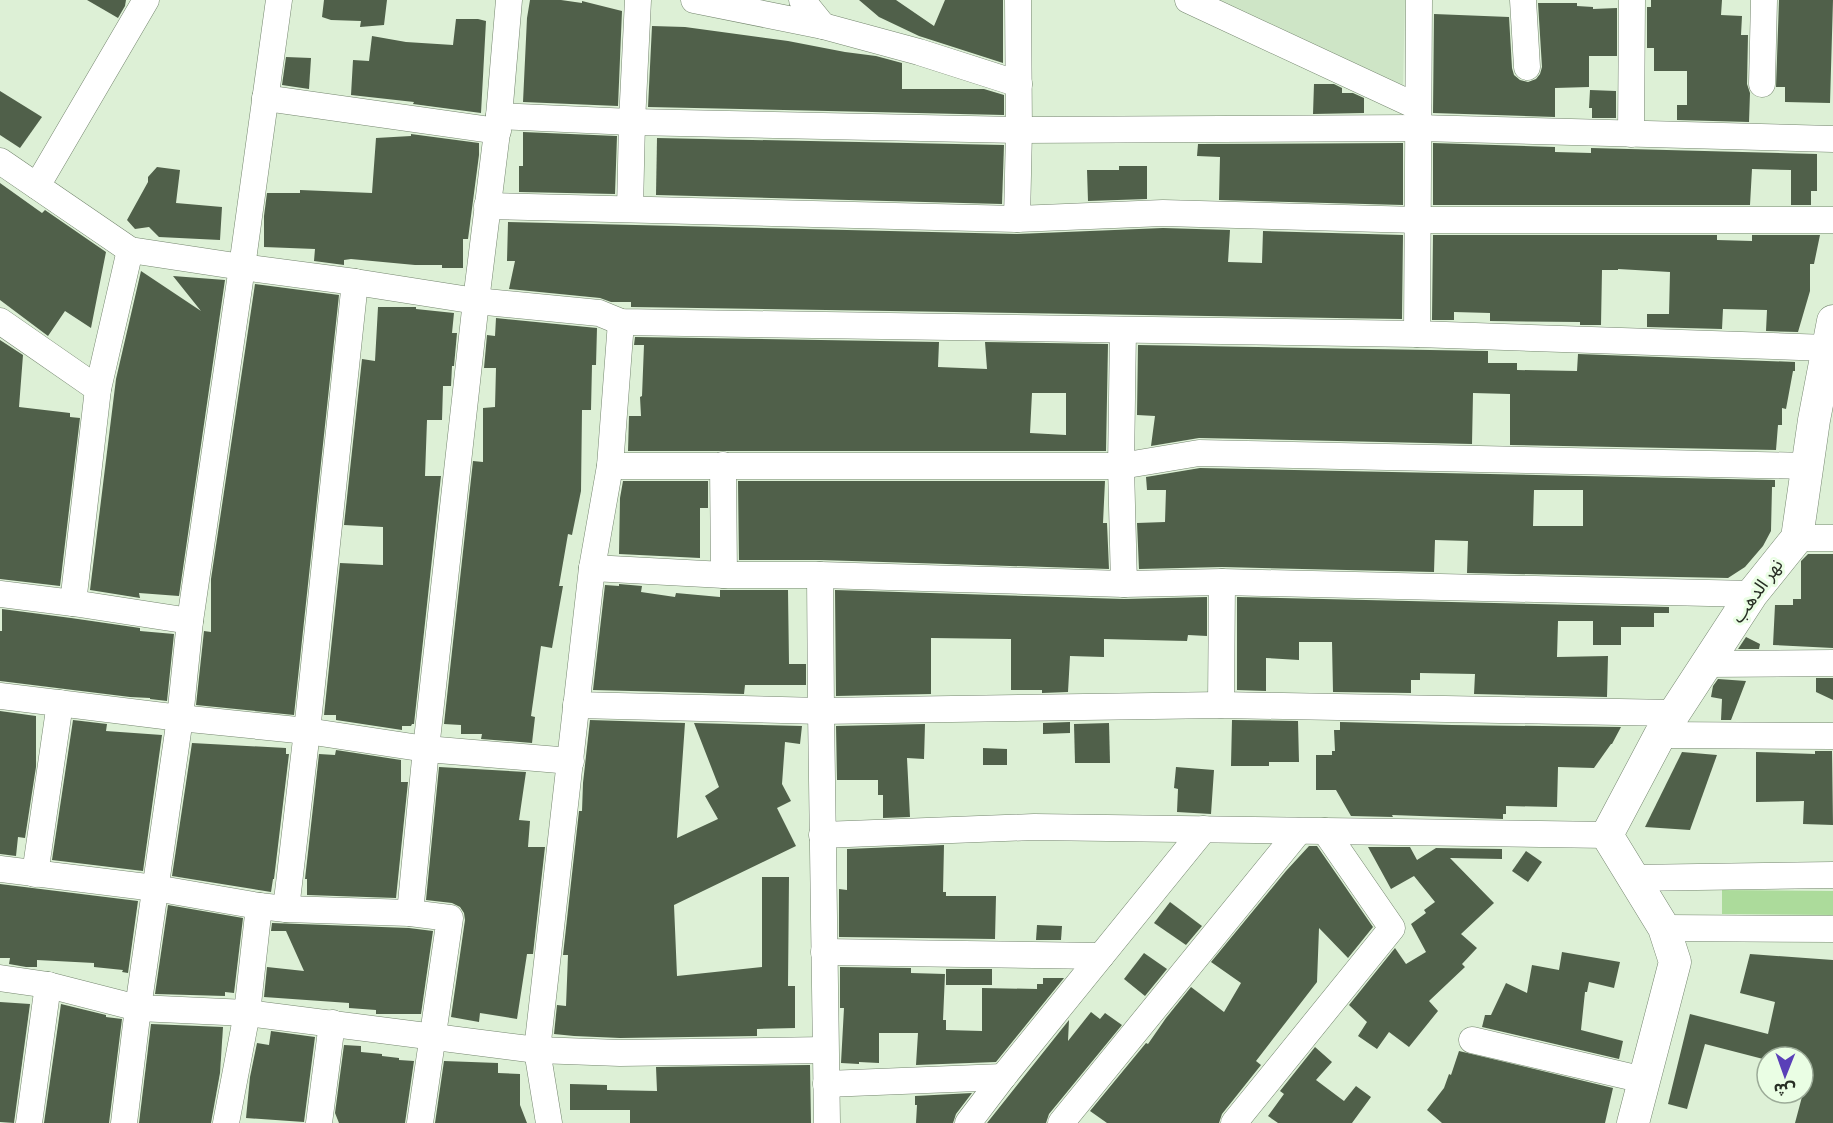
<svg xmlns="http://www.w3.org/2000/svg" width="1833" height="1123" font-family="Ubuntu,'Noto Sans Arabic',sans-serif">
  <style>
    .built { fill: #cee5c6 }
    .green { fill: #acdb9b }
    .building { fill: #50604a; fill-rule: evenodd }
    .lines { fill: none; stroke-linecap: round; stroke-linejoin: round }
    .minor-casing { stroke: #75866f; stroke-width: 27 }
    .major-casing { stroke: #75866f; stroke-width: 33 }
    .minor { stroke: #fff; stroke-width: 26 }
    .major { stroke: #fff; stroke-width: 32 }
    .labels { text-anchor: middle; stroke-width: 6; stroke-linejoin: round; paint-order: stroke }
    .street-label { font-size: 18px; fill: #282f25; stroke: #eafee4 }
  </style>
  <rect width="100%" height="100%" fill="#ddf0d6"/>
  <!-- built -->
  <path class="built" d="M1218 0H1405L1403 85 1243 12Z"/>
  <!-- green -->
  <path class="green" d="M1722 890 1833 891V915L1722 914Z"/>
  <!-- building -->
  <g class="building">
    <path d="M87 0H126L125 6 118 18Z"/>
    <path d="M324 0H387L384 25 360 27 361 21 331 20 322 17Z"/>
    <path d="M530 0H561L582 3V1L622 11 618 106 523 102 527 18Z"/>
    <path d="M859 0H896L934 26 945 0H1003V63L919 36 879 17Z"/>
    <path d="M1651 0H1722L1721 15 1742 16 1741 35H1748L1747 84 1750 93 1749 122 1677 120V105H1687V71H1654V48H1647V7H1651Z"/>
    <path d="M1779 0H1833L1830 103 1785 102V87H1776Z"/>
    <path d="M1538 3H1577V6L1593 7V9L1617 8V56H1589V87L1555 88V117L1433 113 1434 14 1509 17 1512 68 1514 75 1520 80 1528 82 1536 79 1540 74 1542 67Z"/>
    <path d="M456 19H478L486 21 481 113 413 104 414 102 351 95 353 60 369 61 372 36 406 42 453 45Z"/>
    <path d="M652 26 685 27 788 41 845 52 876 56 902 63V89H984L1004 95V115L648 107Z"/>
    <path d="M286 57 311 58 309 89 282 85Z"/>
    <path d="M1314 84H1334L1342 88V93H1353L1364 98V113L1313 114Z"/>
    <path d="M1590 90 1616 91V118H1592V108H1589Z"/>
    <path d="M0 91 42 117 20 148 0 135Z"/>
    <path d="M523 132 617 136 615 194 519 192V166H523Z"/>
    <path d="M411 134 479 143V155L468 239H463V268H442V265H415L351 259 344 260V265L314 261 315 249 264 247V216L267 193H300V190L372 193 376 138 411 136Z"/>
    <path d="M657 138 1004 145 1002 204 656 195Z"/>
    <path d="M1403 143V205L1219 200 1220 157 1197 156 1198 144Z"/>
    <path d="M1433 143 1555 147V152L1591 153V148L1817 154V191H1811V205H1791V170L1752 169 1750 205H1433Z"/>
    <path d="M1119 166H1147V199L1088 201 1087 170H1119Z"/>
    <path d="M157 167 180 170 176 203 222 207 220 240 159 237 149 227 135 229 127 220 148 182V177Z"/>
    <path d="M0 183 42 213 45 210 106 252 91 328 65 311 48 336 0 300Z"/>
    <path d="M508 222 1017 234 1163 228 1230 230 1228 262 1262 263 1263 231 1403 235 1402 319 631 307V302H611L600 298 509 289 515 261H507Z"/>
    <path d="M1433 235H1717V240L1752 241V235H1820L1814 264H1810V291L1798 332 1766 331 1767 310 1723 309 1722 329 1647 327V314H1669L1670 272 1618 269V270H1602L1601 325H1580V322L1490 321V313L1454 312V320H1432Z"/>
    <path d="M141 271 201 311 173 276 225 280 179 596 139 593 140 598 90 590 116 379Z"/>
    <path d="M255 284 339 295 294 715 196 705 204 631 211 632V579Z"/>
    <path d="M378 307H416V309L454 313 452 333H457L454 366H452L451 386H443L442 420H427L425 476H441L414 724H412L411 726H402V730L336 720V715H324L340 563 383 565V527L344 525 362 359 375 361Z"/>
    <path d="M496 318 597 328 596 365H592L591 410H582L581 491 572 535 568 534 559 586H563L552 648 541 646 531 716 535 717 532 743 481 739 482 734H461V725L444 724 473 461 483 462V408L495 407 496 368H484L487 335 495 336Z"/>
    <path d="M635 337 939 342 938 367 987 369 985 342 1108 344 1106 451H628L629 416H641L640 397 642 396 644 345H634ZM1032 393H1066V435L1030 433Z"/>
    <path d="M0 340 23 355 19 407 70 413V417L80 418 60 586 0 579Z"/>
    <path d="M1138 345 1488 351V363H1517V370L1577 371 1578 354 1795 362V371H1793L1786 409 1782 408V425H1778L1776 450 1510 445V394L1473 393 1472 444 1199 438 1151 446 1155 416 1137 415Z"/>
    <path d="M1200 468 1775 480V487H1772L1771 531 1763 546 1745 567 1728 578 1467 573 1468 541 1435 540 1434 572 1222 567 1139 569 1137 523 1165 522 1166 490H1147L1146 477ZM1534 490H1583V526H1533Z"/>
    <path d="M623 481H708V508H700V558L619 554 620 498Z"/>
    <path d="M738 481H1105L1103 523H1107L1109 569 820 560H739Z"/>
    <path d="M1808 554H1833V648L1773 645 1775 605H1793V599H1801V561Z"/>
    <path d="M619 584 642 586 641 592 675 597 676 593 720 597V590H788L789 664H806V685H745L744 694 593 690 605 585 619 586Z"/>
    <path d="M835 590 1124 599 1207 597V636L1188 635 1187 641 1104 639V657L1070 656 1068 692 1042 693V690H1011V639L931 638V694L836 696Z"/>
    <path d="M1237 597 1669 607V613H1654V627H1621V645H1593V621H1558L1557 657 1608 656 1607 697 1474 694 1475 674 1420 673V680H1411V693L1333 692 1332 642H1299V660L1266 658V691L1237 690Z"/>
    <path d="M2 609 71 618 140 628V631L174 634 167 701 150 699V698L130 697 0 681V631H2Z"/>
    <path d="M1746 637 1760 644 1759 649H1738Z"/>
    <path d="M1816 678H1833V700L1816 692Z"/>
    <path d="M1718 679 1746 681 1731 720H1721L1722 699 1711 697 1713 686Z"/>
    <path d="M0 711 36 716V767L25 838 18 837 16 856 0 854Z"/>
    <path d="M73 720 107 724 106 731 162 735 143 871 52 860Z"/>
    <path d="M590 720 685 723 677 838 718 819 705 796 719 787 694 723 802 726 800 744 785 742 782 784 791 801 777 808 796 846 674 905 677 976 762 967V877H789L788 986H795V1028L757 1029V1036L620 1038 574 1036 554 1034 557 1005 566 1006 568 955H563L579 811H582L583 783Z"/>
    <path d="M1232 720 1298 721 1299 762H1269V766H1231Z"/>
    <path d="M1070 722V733L1043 734V723Z"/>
    <path d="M1340 722 1452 725 1621 727 1612 744H1611L1594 768 1558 767 1557 807 1506 806V814H1503V819L1392 815 1393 817 1351 816 1336 790H1316V755H1332V751H1335L1334 730H1340Z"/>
    <path d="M1109 723 1110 763H1075L1074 724Z"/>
    <path d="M925 724 924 759 907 758 910 817 883 818V795H878V780H837L836 726Z"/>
    <path d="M192 743 286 748V754H289L274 879H273L271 892 172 876Z"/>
    <path d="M983 748 1007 749V765H983Z"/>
    <path d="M336 750 401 760V782H408L396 898 307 895V879H305L319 754 335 755Z"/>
    <path d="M1815 751H1832L1833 825 1803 824 1804 801 1756 802V752L1815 754Z"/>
    <path d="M1682 752 1717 755 1690 830 1645 827Z"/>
    <path d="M439 767 526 772 519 820 530 821 528 847H545L533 954H527L517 1019 480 1013 479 1022 451 1017 465 920 464 913 460 907 452 903 426 900Z"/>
    <path d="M1176 767 1214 770 1211 814 1177 812 1178 789 1174 788Z"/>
    <path d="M944 845 943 892H946V896H996L995 939 839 937V889L847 890V849Z"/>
    <path d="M1309 846H1317L1373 927 1348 958 1319 928 1317 982 1256 1061 1261 1065 1222 1114 1219 1123H1107L1090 1111 1146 1043 1148 1044 1166 1018 1191 987 1224 1012 1241 983 1211 962 1286 871Z"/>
    <path d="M1368 847H1410L1417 860 1436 848 1502 849V859L1450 858 1494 903 1461 934 1477 948 1462 964 1465 967 1429 1001 1438 1011 1409 1047 1389 1032 1377 1049 1358 1036 1367 1022 1349 1005 1395 948 1406 964 1426 952 1411 924 1426 913 1424 910 1435 902 1414 876 1391 889Z"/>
    <path d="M1526 851 1542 862 1528 882 1512 871Z"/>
    <path d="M0 884 138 901 128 973 122 972 123 970 94 967V963L37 960V967H26L9 964 10 958H0Z"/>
    <path d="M1170 902 1202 926 1186 945 1154 923Z"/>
    <path d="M168 905 243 918 234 993 225 992V996L155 994Z"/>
    <path d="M272 923 409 928 433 931 421 1014H376V1010L349 1008V1003L264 997 267 967 304 971 286 931H271Z"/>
    <path d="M1037 925 1062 926 1061 940H1036Z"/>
    <path d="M1562 952 1620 962 1614 988 1589 982 1587 992H1585L1581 1030 1623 1041 1619 1059 1482 1027 1485 1015H1491L1506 983 1527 993 1532 965 1559 970Z"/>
    <path d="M1144 953 1167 969 1145 996 1124 979Z"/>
    <path d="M1750 954 1833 960V1123H1795L1803 1093V1057H1767V1060L1705 1044 1687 1109 1668 1104 1690 1014 1768 1034 1775 1002 1740 993Z"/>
    <path d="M840 967 911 968V973L945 974 943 1020H946V1030L982 1031V988L1037 989V984H1043V978H1064L996 1062 916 1065 918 1033H879V1063L859 1062V1064L841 1063 844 1008H840Z"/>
    <rect x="946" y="969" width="46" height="16"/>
    <path d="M0 1002 30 1004 14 1123 0 1122Z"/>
    <path d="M61 1004 106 1015V1017L122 1019 109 1123H44Z"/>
    <path d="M1091 1012 1100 1019 1105 1013 1122 1025 1049 1114 1046 1123H987L1069 1020 1068 1041Z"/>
    <path d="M151 1024 223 1027 220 1073 211 1123H139Z"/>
    <path d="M271 1031 315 1037 304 1122 246 1118 250 1077 257 1043 269 1045Z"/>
    <path d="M344 1045 361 1046V1052L382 1054V1056L399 1058V1060L414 1061 405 1123H339L335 1113Z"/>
    <path d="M1315 1047 1332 1062 1316 1080 1344 1101 1356 1086 1371 1097 1352 1123H1278L1268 1116 1284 1094 1280 1091Z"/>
    <path d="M1459 1051 1613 1088 1605 1123H1442L1427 1110 1444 1088 1449 1074 1451 1075Z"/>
    <path d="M444 1061 498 1063V1073L520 1074V1105L527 1123H435Z"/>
    <path d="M810 1065 811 1123H630V1110H570V1084L607 1085V1090L657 1091 656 1067Z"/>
    <path d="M972 1093 956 1114 953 1123H916L917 1105H915V1096Z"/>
  </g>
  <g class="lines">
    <!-- minor casing -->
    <g class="minor-casing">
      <g id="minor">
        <path d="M694 0 823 26 802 0"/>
        <path d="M1188 0 1418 107"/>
        <path d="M1523 0 1527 67"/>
        <path d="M823 26 919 52 1019 84"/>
        <path d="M1762 84 1764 0"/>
        <path d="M265 98 498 131"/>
        <path d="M499 116 632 122 1019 130 1418 128 1833 139"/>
        <path d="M1631 134 1632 0"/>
        <path d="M0 161 130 250 242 267 355 282 476 301 599 313 621 322 1417 334 1828 348"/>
        <path d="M37 186 146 0"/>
        <path d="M487 206 1017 219 1163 213 1418 220H1833"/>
        <path d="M630 209 632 122 638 0"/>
        <path d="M1017 219 1019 130 1018 0"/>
        <path d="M0 321 98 389"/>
        <path d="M1123 330 1121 466 1124 584"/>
        <path d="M1417 334 1419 0"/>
        <path d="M723 465 724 575"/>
        <path d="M610 466H1121L1199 453 1808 466"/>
        <path d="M1797 538H1833"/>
        <path d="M592 568 724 575H820L1124 584 1222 582 1752 594"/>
        <path d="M820 575 821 711 827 1123"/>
        <path d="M0 594 73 603 190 621"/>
        <path d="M73 603 98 389 130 250"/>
        <path d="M1706 664 1833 663"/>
        <path d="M0 696 180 718 307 731 426 749 571 761"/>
        <path d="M576 705 821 711 1221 705 1674 713"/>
        <path d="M1221 705 1222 582"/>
        <path d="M1660 735 1833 736"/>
        <path d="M822 835 1034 827 1607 835"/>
        <path d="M0 869 155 888 259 906 286 909 410 913 450 918 420 1123"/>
        <path d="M35 874 60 703"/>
        <path d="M1632 878 1833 875"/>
        <path d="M286 909 307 731 355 282"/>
        <path d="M410 913 426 749 476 301 499 116 509 0"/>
        <path d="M1664 928 1833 929"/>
        <path d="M824 952 1101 956"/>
        <path d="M0 978 48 985 138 1008 247 1013 537 1050 620 1053 825 1050"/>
        <path d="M1472 1040 1644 1080"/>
        <path d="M826 1084 1003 1077"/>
        <path d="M29 1123 48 985"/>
        <path d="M124 1123 138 1008 180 718 190 621 242 267 279 0"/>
        <path d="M226 1123 247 1013 259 906"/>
        <path d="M319 1123 332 1023"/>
        <path d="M549 1123 537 1050 592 568 610 466 621 322"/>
        <path d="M968 1123 1003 1077 1204 829"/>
        <path d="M1061 1123 1299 831"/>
        <path d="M1234 1123 1392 928 1325 831"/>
      </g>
    </g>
    <!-- major casing -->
    <g class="major-casing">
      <path id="major" d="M1633 1123 1675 962 1664 928 1607 835 1660 735 1752 594 1797 538 1814 420 1833 321"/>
    </g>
    <!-- minor -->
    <use href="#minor" class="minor"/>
    <!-- major -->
    <use href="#major" class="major"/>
  </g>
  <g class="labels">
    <!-- street labels -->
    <g class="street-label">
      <text transform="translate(1757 591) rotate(-54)" y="6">نهر الدهب</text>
    </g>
  </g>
  <!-- north arrow -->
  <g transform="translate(1785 1075) rotate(181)"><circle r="28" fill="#eafee4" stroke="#9cab98" stroke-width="1.5"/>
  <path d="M0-4.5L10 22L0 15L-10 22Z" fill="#5a40b8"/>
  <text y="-9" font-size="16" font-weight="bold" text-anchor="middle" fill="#282f25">ش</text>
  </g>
</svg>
